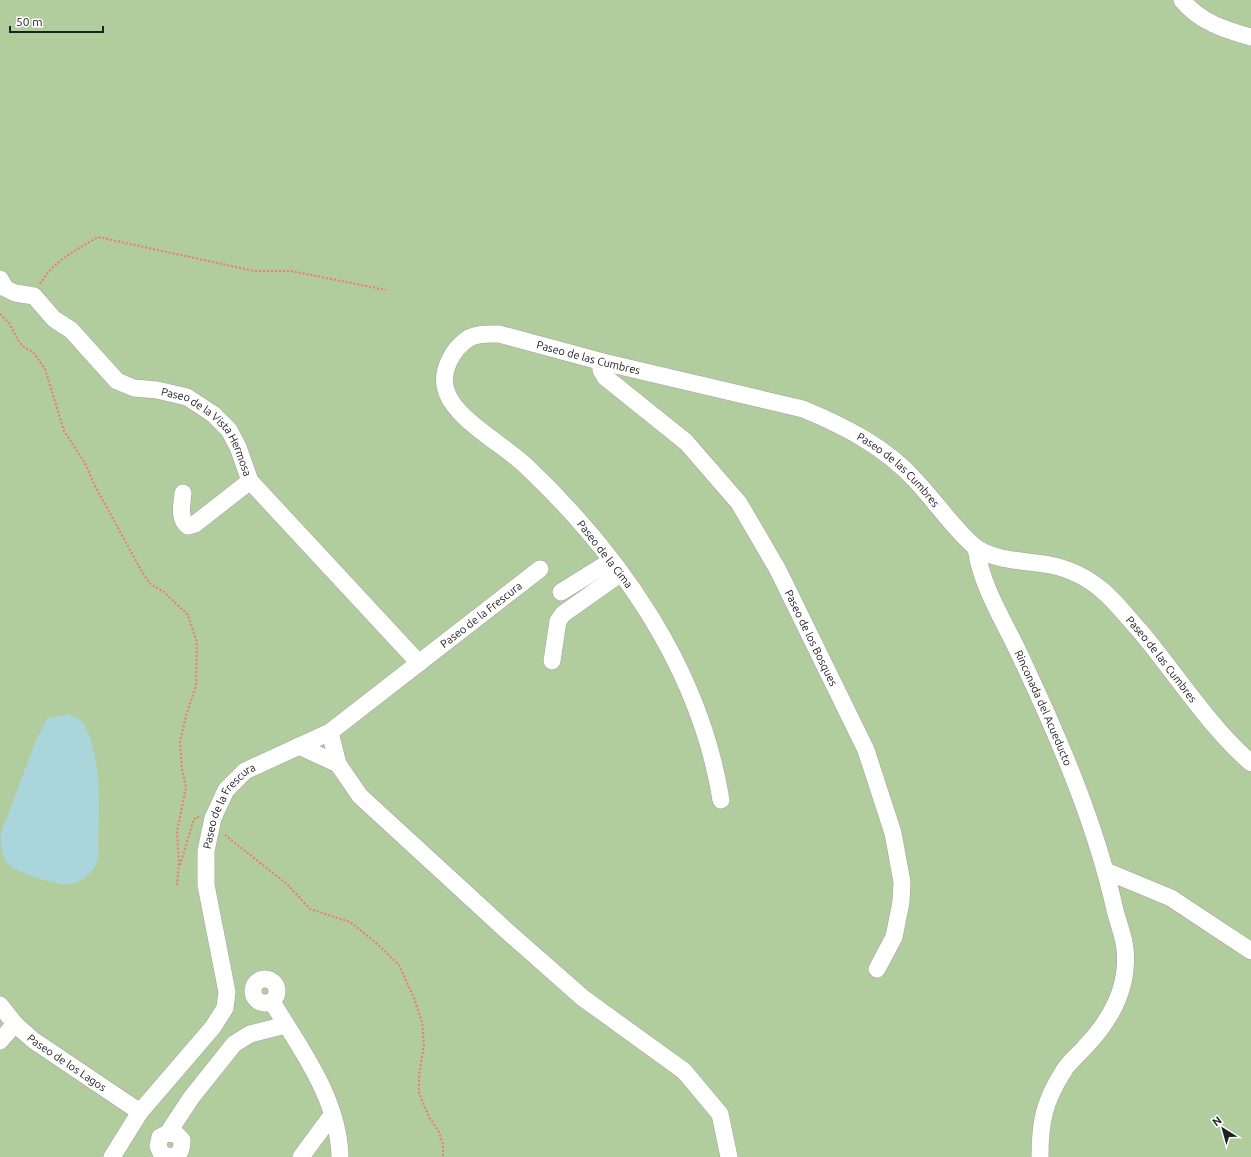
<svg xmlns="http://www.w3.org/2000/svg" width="1251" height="1157" font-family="Ubuntu,sans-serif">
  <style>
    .forest { fill: #b1cd9e }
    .water { fill: #aad5db }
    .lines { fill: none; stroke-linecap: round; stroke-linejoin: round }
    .minor-casing { stroke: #a1a1a1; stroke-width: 18 }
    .path { stroke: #f27677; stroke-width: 2; stroke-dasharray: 2 2; stroke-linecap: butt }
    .minor { stroke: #fff; stroke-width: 17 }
    .labels { text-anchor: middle; stroke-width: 3.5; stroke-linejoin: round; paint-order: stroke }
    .street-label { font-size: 11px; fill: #202020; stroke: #fff }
  </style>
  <rect width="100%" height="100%" fill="#f0ece7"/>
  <!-- forest -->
  <rect class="forest" x="0" y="0" width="1251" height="1157"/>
  <!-- water -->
  <path class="water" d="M67 714C73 716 79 718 83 723 101 751 100 806 98 839 98 846 99 854 97 861 95 870 84 881 75 883 60 887 38 878 24 873 3 866 0 854 1 833L36 740 47 719Z"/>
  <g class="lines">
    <!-- minor casing -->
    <g class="minor-casing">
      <g id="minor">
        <path d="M1182 0C1200 22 1225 30 1251 37"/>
        <path id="s1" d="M0 279 5 288 15 293 34 296 54 319 71 330 117 381 134 388 157 390 187 397 213 414 229 430 238 447 250 481 419 663"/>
        <path id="s2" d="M603 362 601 370 605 377 686 442 739 503 778 570 866 750 893 833 902 882 901 902 894 937 877 969"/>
        <path d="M183 493C182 504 178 519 188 526L195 524 250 481"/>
        <path id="s3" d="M976 548C982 590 1007 625 1024 664 1061 743 1096 825 1115 910 1118 923 1124 936 1125 949 1129 987 1111 1020 1085 1047 1078 1055 1068 1063 1063 1072 1044 1102 1040 1122 1040 1157"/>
        <path d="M561 592 611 561"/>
        <path d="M552 661 558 621 563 614 621 573"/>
        <path d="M330 732 338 764 360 796 508 932 583 998 684 1071 720 1114 729 1157"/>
        <path d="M299 746 338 764"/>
        <path id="s4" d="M721 800C700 669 621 556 526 466 504 445 457 420 447 393 439 373 452 349 469 338 478 333 489 334 499 334L603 362 803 409C844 426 886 447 916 481 936 502 952 527 974 546 991 561 1029 561 1050 565 1070 569 1088 578 1103 591 1117 603 1128 618 1140 631 1177 675 1208 725 1251 763"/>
        <path d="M1106 871 1171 898 1251 951"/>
        <circle cx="265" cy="991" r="12"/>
        <path d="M272 1002C301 1049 339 1100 340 1157"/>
        <path id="s5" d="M0 1005 15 1024 33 1040 140 1112"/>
        <path d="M0 1041 15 1024"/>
        <path d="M168 1133 176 1134 182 1140C182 1150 180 1155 171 1157"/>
        <path id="s6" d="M112 1157 140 1112 213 1027 225 1008 227 992 206 885V851L213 818 226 790 245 771 330 732 540 569"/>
        <path d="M168 1157 161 1153 158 1146 160 1137 168 1133 191 1098 234 1044 250 1034 286 1025"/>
        <path d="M301 1157 332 1115"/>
      </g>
    </g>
    <!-- path -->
    <g class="path">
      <path d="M40 284C53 261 76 250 98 237L254 271H291L386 290"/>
      <path d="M0 314 9 323 19 342 24 347 33 352 45 369 64 431 85 463 95 486 141 570 149 583 164 592 188 615 197 643 196 685 186 716 180 742 182 769 186 787 177 832 179 862 177 885"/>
      <path d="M225 835 288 885 310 909 350 922 375 942 399 965 414 998 422 1022 424 1044 419 1076V1093L429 1117 439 1132 443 1145V1157"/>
      <path d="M180 865 193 822 196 817H199"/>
    </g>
    <!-- minor -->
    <use href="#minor" class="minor"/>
  </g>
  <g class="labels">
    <!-- street labels -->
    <g class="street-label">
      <text dy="4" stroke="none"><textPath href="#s4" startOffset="689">Paseo de las Cumbres</textPath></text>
      <text dy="4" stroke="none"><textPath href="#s1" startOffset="271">Paseo de la Vista Hermosa</textPath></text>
      <text dy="4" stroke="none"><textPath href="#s4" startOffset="1024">Paseo de las Cumbres</textPath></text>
      <text transform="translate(605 554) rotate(52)" y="4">Paseo de la Cima</text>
      <text dy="4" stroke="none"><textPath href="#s6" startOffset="723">Paseo de la Frescura</textPath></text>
      <text dy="4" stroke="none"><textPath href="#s2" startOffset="354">Paseo de los Bosques</textPath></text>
      <text dy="4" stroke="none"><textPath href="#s4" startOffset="1361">Paseo de las Cumbres</textPath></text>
      <text dy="4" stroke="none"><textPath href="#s3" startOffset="174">Rinconada del Acueducto</textPath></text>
      <text dy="4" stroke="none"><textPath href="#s6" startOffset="399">Paseo de la Frescura</textPath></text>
      <text dy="4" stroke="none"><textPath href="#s5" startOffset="89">Paseo de los Lagos</textPath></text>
    </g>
  </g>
  <!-- north arrow -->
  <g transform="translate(1223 1129) rotate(323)" stroke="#ffffff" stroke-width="3" paint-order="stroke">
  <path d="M0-3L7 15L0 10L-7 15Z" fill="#202020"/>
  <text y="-6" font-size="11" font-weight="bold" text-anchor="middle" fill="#202020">N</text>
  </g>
  <!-- scale -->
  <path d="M10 26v6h93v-6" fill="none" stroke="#202020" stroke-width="2"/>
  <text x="16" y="26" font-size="12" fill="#202020" stroke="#ffffff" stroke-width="3" paint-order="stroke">50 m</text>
</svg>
